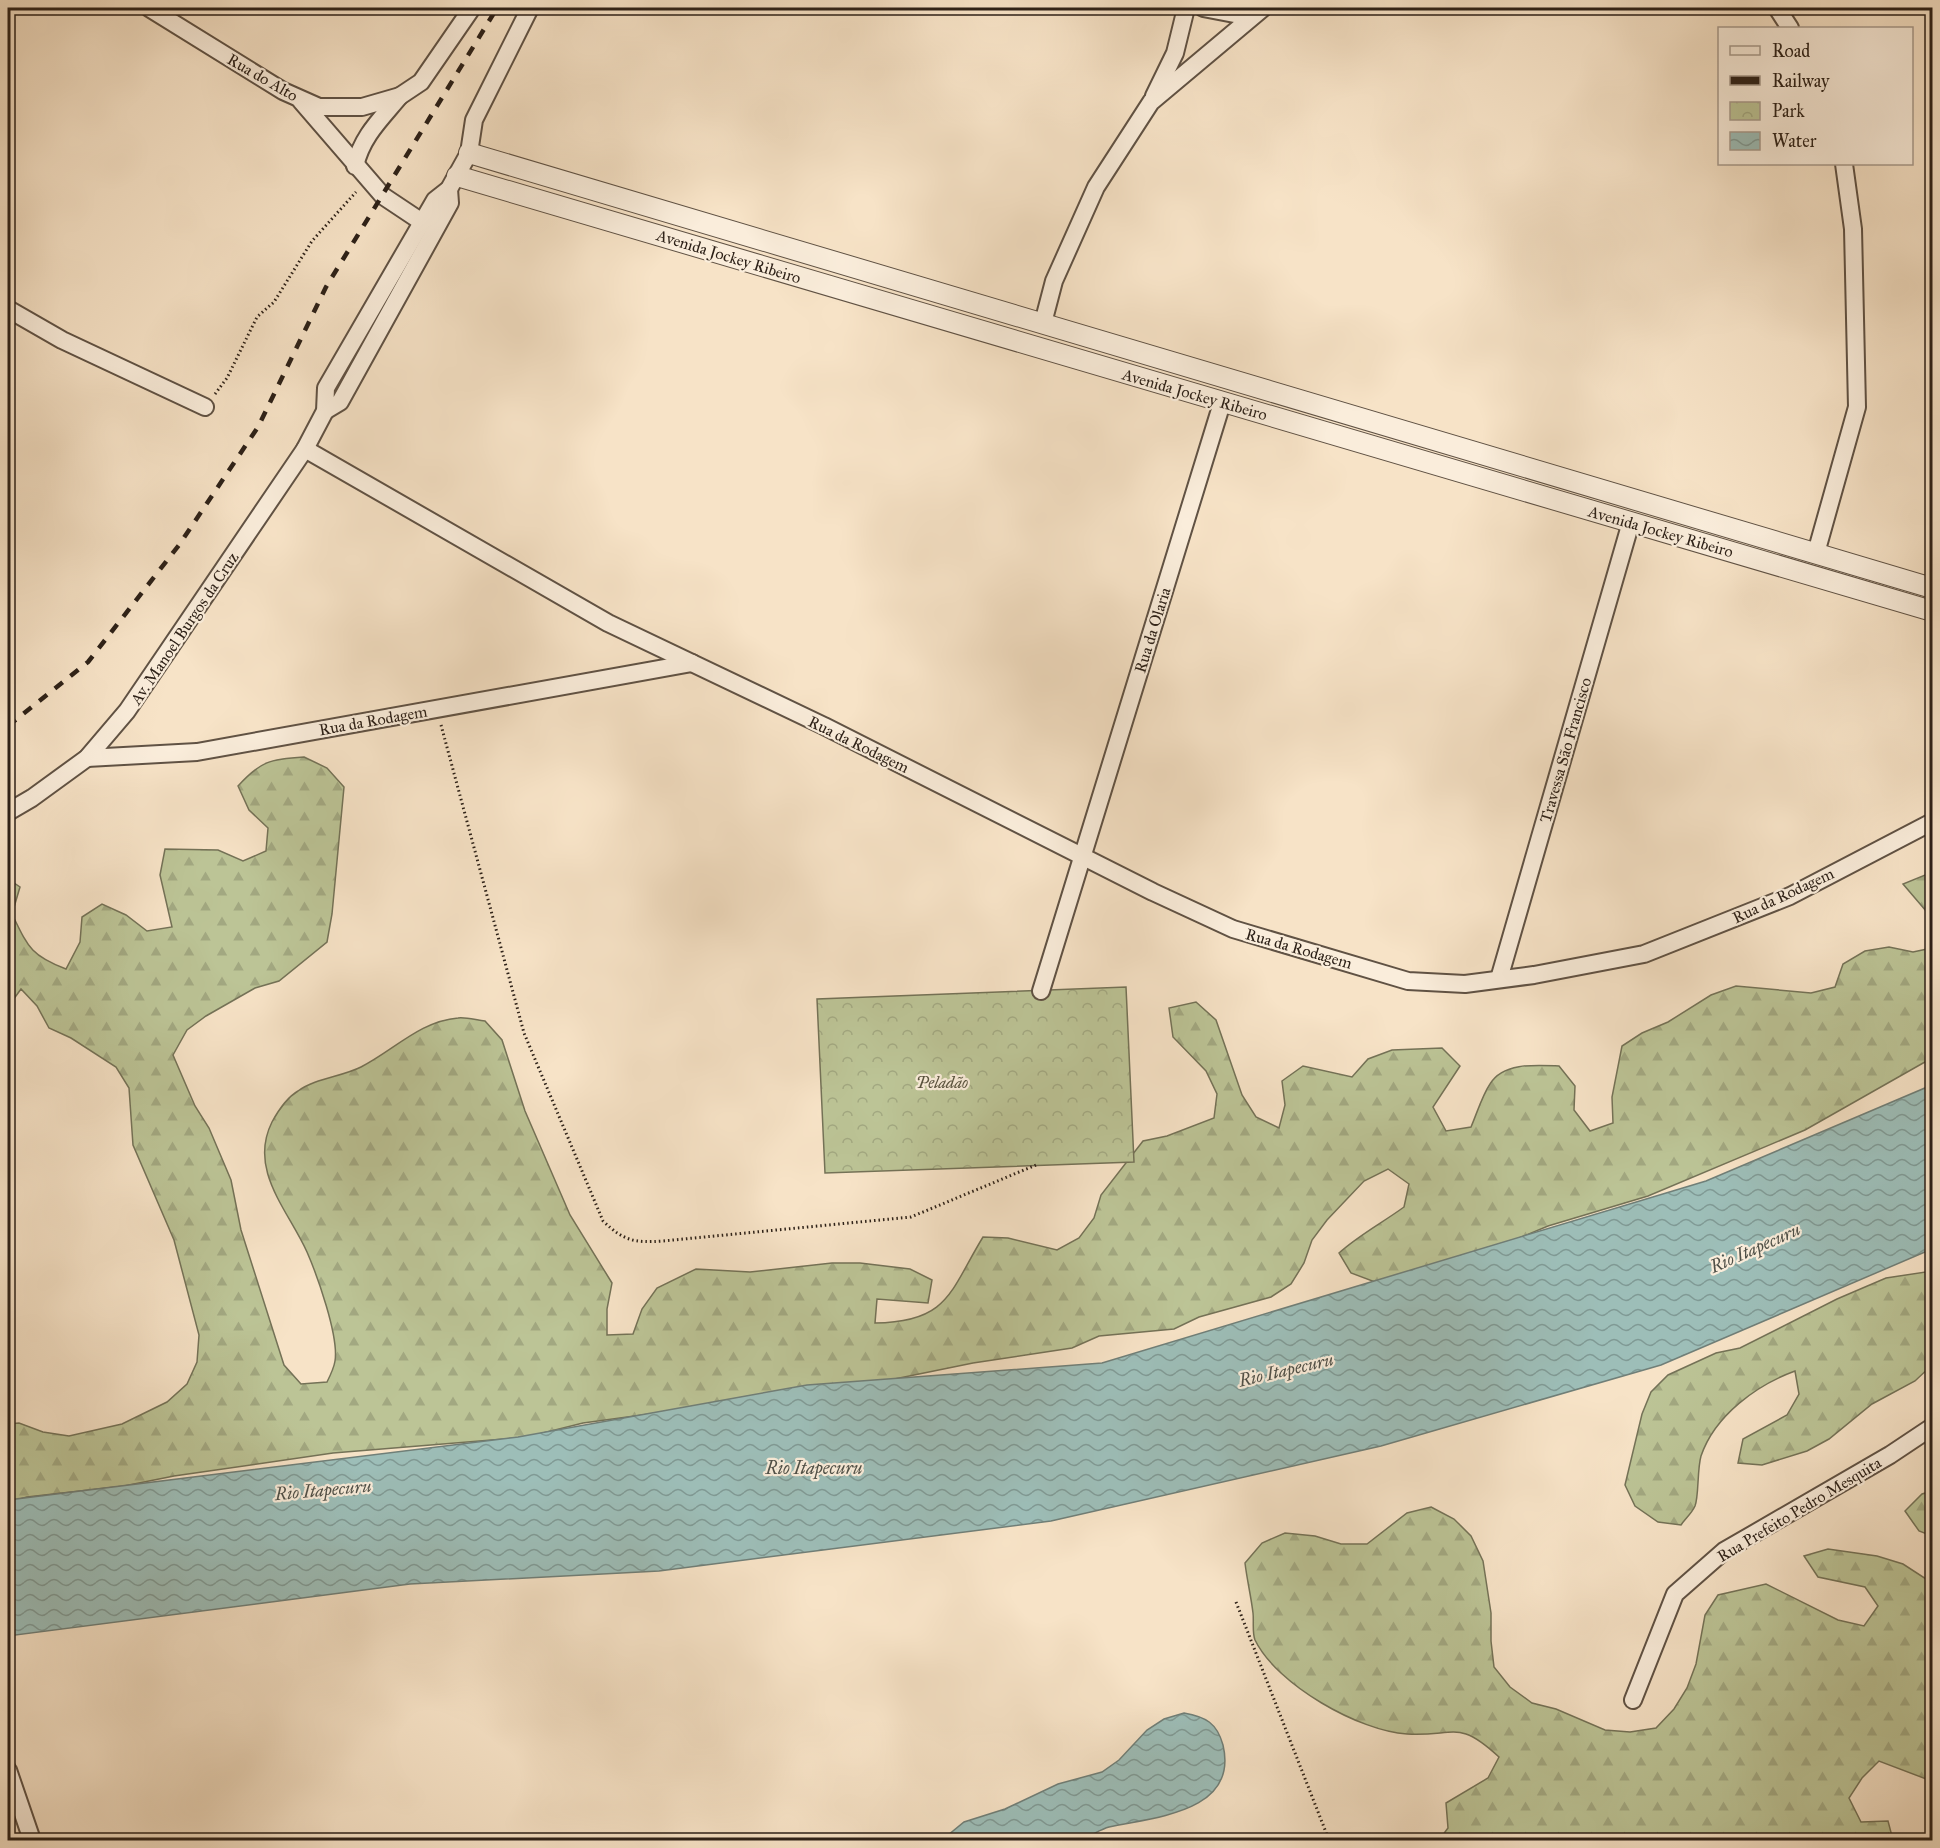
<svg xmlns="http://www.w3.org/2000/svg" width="1940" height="1848" font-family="'IM FELL Great Primer',serif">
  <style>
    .forest { fill: url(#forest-firs); stroke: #747257; stroke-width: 1.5 }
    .park { fill: url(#park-crowns); stroke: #747257; stroke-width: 1.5 }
    .water { fill: url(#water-waves); stroke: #707f78; stroke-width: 1.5 }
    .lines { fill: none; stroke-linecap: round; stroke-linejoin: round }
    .minor-casing { stroke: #605244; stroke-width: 20 }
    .tertiary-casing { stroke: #605244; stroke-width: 22 }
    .path { stroke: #2d2118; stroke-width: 3; stroke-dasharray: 1.5 3; stroke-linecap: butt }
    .minor { stroke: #faeddb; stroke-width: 16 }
    .tertiary { stroke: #faeddb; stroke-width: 20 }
    .rail { stroke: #2d2118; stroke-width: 4.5; stroke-dasharray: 10 10; stroke-linecap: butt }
    .labels { text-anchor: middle; stroke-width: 4.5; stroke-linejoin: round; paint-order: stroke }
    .street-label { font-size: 16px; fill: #2d2118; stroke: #faeddb }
    .park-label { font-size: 16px; font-style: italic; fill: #58523e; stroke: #faeddb }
    .water-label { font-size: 18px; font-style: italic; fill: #4f5048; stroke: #faeddb }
  </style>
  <defs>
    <pattern id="forest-firs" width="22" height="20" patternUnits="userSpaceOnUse" patternTransform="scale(1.5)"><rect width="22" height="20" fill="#bcc496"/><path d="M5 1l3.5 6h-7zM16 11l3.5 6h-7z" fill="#a2a881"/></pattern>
    <pattern id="park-crowns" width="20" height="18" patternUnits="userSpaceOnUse" patternTransform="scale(1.5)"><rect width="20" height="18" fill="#bcc496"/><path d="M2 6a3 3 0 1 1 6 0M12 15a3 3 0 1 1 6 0" fill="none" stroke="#a2a881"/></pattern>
    <pattern id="water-waves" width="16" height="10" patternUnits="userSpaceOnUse" patternTransform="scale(1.5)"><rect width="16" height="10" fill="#9dbeb8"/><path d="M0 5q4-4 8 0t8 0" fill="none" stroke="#809a95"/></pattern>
  </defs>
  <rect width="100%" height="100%" fill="#f7e3c7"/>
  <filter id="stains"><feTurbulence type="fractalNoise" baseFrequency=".00333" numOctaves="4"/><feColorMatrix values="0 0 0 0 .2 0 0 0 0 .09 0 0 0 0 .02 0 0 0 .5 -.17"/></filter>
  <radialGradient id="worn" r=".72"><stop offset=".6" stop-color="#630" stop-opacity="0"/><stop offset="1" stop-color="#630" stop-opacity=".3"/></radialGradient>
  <!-- forest -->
  <g class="forest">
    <path d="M304 757 327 768 344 787 332 914 327 942 279 981 255 988 206 1016 187 1030 173 1055 195 1106 209 1128 231 1180 241 1230 284 1365 301 1384 327 1382C330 1376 334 1368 335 1361 339 1336 317 1275 307 1252 288 1210 248 1170 272 1122 278 1111 286 1098 298 1091 316 1078 341 1077 361 1067 393 1051 420 1021 458 1018 466 1017 476 1020 485 1021L502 1040 525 1111 570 1215 612 1283 607 1309V1335L633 1334 642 1309 657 1288 696 1269 750 1272 832 1263H860L910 1269 932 1280 928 1303 877 1299 875 1323C949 1322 950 1291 983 1237L1008 1238 1057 1250 1079 1238 1094 1218 1101 1195 1143 1141 1167 1136 1214 1118 1217 1094 1206 1071 1173 1037 1169 1008 1196 1002 1216 1020 1242 1095 1256 1117 1279 1128 1285 1105 1282 1081 1303 1066 1352 1077 1368 1059 1392 1050 1442 1048 1460 1066 1433 1107 1446 1131 1471 1127C1477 1113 1482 1096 1490 1084 1503 1062 1537 1065 1559 1066L1575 1086 1574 1110 1590 1131 1613 1123 1612 1097 1622 1046 1642 1033 1668 1022 1711 995 1736 986 1811 993 1835 987 1843 964 1865 951 1889 947 1913 952 1932 948V1058L1805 1130 1648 1196 1548 1226 1500 1246 1375 1282 1351 1273 1339 1253C1359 1235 1382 1223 1404 1207L1409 1184 1388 1169 1364 1181 1327 1220 1312 1240 1304 1263 1291 1284 1271 1297 1199 1317 1174 1329 1099 1336 1072 1348 973 1363 870 1384 583 1423 527 1437 333 1453 174 1476 124 1486 27 1497 8 1502V1424L19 1423 43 1432 69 1436 122 1424 167 1402 187 1384 197 1362 199 1335 174 1240 133 1145 129 1088 116 1067 71 1038 49 1028 37 1006 21 989 8 1007V879L20 887 12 914C28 947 31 956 66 969L80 942 82 917 102 904 126 915 147 931 172 927 160 875 165 849 218 850 243 861 266 851 268 828 249 810 238 786C261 761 270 759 304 757Z"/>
    <path d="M1925 875 1932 880V918L1903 884Z"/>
    <path d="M1932 1271V1365L1915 1381 1872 1404 1829 1439 1807 1451 1762 1465 1738 1463 1743 1439 1787 1415 1799 1394 1795 1371C1757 1385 1715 1415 1701 1456 1697 1470 1699 1496 1695 1506 1692 1513 1685 1519 1681 1525L1658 1522 1635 1506 1625 1485 1642 1414 1651 1392 1668 1375 1716 1353 1740 1348 1837 1299 1886 1278Z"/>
    <path d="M1932 1491V1536L1919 1531 1905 1511 1922 1494Z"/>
    <path d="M1431 1507 1454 1519 1471 1536 1483 1561 1491 1613V1641L1494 1667 1510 1687 1532 1703 1556 1709 1605 1730 1630 1732 1656 1728 1674 1709 1687 1688 1696 1664 1705 1615 1718 1595 1766 1584 1838 1620 1864 1626 1878 1606 1865 1587 1818 1577 1804 1556 1828 1549 1877 1556 1903 1564 1926 1579 1932 1580V1775L1926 1779 1879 1761 1862 1778 1849 1798 1861 1822 1888 1821 1893 1840H1439L1448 1828 1446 1803 1488 1778 1499 1757C1457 1718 1455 1737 1407 1734 1359 1731 1277 1685 1255 1640 1252 1633 1254 1621 1253 1613 1251 1596 1247 1580 1245 1563L1262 1543 1285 1533 1315 1536 1341 1544H1367L1407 1513Z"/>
  </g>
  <!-- park -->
  <path class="park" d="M1126 987 1134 1162 825 1173 817 999Z"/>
  <!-- water -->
  <g class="water">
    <path d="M1932 1085V1249L1661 1365 1381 1446 1051 1521 659 1571 410 1584 8 1636V1500L518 1437 807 1385 1102 1363 1706 1181Z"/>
    <path d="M1184 1713C1206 1717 1217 1723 1223 1745 1239 1813 1153 1817 1109 1827 1098 1830 1087 1839 1076 1840 1062 1842 1048 1840 1034 1840 1004 1840 973 1841 942 1840L964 1822 1005 1809 1058 1784 1102 1772 1119 1760 1147 1730 1164 1719Z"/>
  </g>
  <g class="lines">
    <!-- minor casing -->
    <g class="minor-casing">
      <g id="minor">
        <path d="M149 8 283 91 319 107H362L400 96 421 82 472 8"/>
        <path d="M1203 8 1250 17"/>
        <path d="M1777 8 1790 28"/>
        <path d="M1154 96 1175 53 1186 8"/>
        <path d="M301 101 383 196 422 222"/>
        <path d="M355 166C362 136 381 119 400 96"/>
        <path d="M8 309 62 340 205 407"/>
        <path d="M1043 323 1054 281 1096 187 1151 102 1263 8"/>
        <path d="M325 411 340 402 450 203 449 189"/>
        <path d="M305 449 608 623 824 726 1153 892 1233 929 1408 981 1465 984 1534 975 1644 954 1790 896 1932 822"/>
        <path d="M1816 553 1857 407 1853 229 1844 164"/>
        <path d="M87 758 197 752 692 663"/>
        <path d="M8 812 32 798 87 758 127 711 305 449 325 411 326 388 435 200 449 189 469 153 474 120 530 8"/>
        <path d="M1499 979 1631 522"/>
        <path d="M1041 991 1222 403"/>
        <path d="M1633 1700 1675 1594 1724 1551 1890 1455 1932 1427"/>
        <path d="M8 1770 32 1840"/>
      </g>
    </g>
    <!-- tertiary casing -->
    <g class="tertiary-casing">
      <g id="tertiary">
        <path d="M469 153 1932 588"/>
        <path d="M457 176 1932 611"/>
      </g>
    </g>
    <!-- path -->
    <g class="path">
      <path d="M215 394 227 378 257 317 274 302 312 241 356 192"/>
      <path d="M441 725 524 1033 603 1221C624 1241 634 1243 663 1241L911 1217 1036 1165"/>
      <path d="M1236 1602 1329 1840"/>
    </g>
    <!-- minor -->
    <use href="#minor" class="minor"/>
    <!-- tertiary -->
    <use href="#tertiary" class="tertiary"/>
    <!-- rail -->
    <path class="rail" d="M8 726 88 662 179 545 258 427 326 287 497 8"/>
  </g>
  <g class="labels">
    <!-- street labels -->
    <g class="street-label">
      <text transform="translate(263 77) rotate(30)" y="6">Rua do Alto</text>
      <text transform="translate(729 256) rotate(17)" y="6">Avenida Jockey Ribeiro</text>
      <text transform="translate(1195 394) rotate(16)" y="6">Avenida Jockey Ribeiro</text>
      <text transform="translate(1661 531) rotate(16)" y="6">Avenida Jockey Ribeiro</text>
      <text transform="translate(184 628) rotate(-56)" y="6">Av. Manoel Burgos da Cruz</text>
      <text transform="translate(1152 630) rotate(-73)" y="6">Rua da Olaria</text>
      <text transform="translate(373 720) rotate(-10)" y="6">Rua da Rodagem</text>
      <text transform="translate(859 744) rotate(26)" y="6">Rua da Rodagem</text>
      <text transform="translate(1565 750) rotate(-74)" y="6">Travessa São Francisco</text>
      <text transform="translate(1783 895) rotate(-25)" y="6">Rua da Rodagem</text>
      <text transform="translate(1299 948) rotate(16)" y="6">Rua da Rodagem</text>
      <text transform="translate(1799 1509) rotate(-31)" y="6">Rua Prefeito Pedro Mesquita</text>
    </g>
    <!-- park labels -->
    <g class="park-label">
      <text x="942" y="1088">Peladão</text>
    </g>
    <!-- water labels -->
    <g class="water-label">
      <text transform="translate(1755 1248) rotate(-24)" y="6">Rio Itapecuru</text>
      <text transform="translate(1286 1370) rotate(-13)" y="6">Rio Itapecuru</text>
      <text x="814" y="1474">Rio Itapecuru</text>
      <text transform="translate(323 1490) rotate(-5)" y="6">Rio Itapecuru</text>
    </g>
  </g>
  <!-- margin -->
  <rect width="1940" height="1848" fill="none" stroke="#f7e3c7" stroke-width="30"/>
  <rect x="9" y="9" width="1922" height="1830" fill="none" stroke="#2d2118" stroke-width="3"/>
  <rect x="15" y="15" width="1910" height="1818" fill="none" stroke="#2d2118" stroke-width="1.5"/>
  <!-- legend -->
  <rect x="1718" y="27" width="195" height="138" fill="#faeddb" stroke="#a89b8d" stroke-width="1.5"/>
  <rect x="1730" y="46" width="30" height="9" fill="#faeddb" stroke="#a89b8d" stroke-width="1.5"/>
  <text x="1772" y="57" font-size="18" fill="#2d2118">Road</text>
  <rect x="1730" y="76" width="30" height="9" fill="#2d2118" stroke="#a89b8d" stroke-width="1.5"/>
  <text x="1772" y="87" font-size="18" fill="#2d2118">Railway</text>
  <rect x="1730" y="102" width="30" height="18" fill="url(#park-crowns)" stroke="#a89b8d" stroke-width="1.5"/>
  <text x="1772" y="117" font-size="18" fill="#2d2118">Park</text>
  <rect x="1730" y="132" width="30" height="18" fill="url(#water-waves)" stroke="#a89b8d" stroke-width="1.5"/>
  <text x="1772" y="147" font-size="18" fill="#2d2118">Water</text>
  <rect width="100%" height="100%" filter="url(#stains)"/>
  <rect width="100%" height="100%" fill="url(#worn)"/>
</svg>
